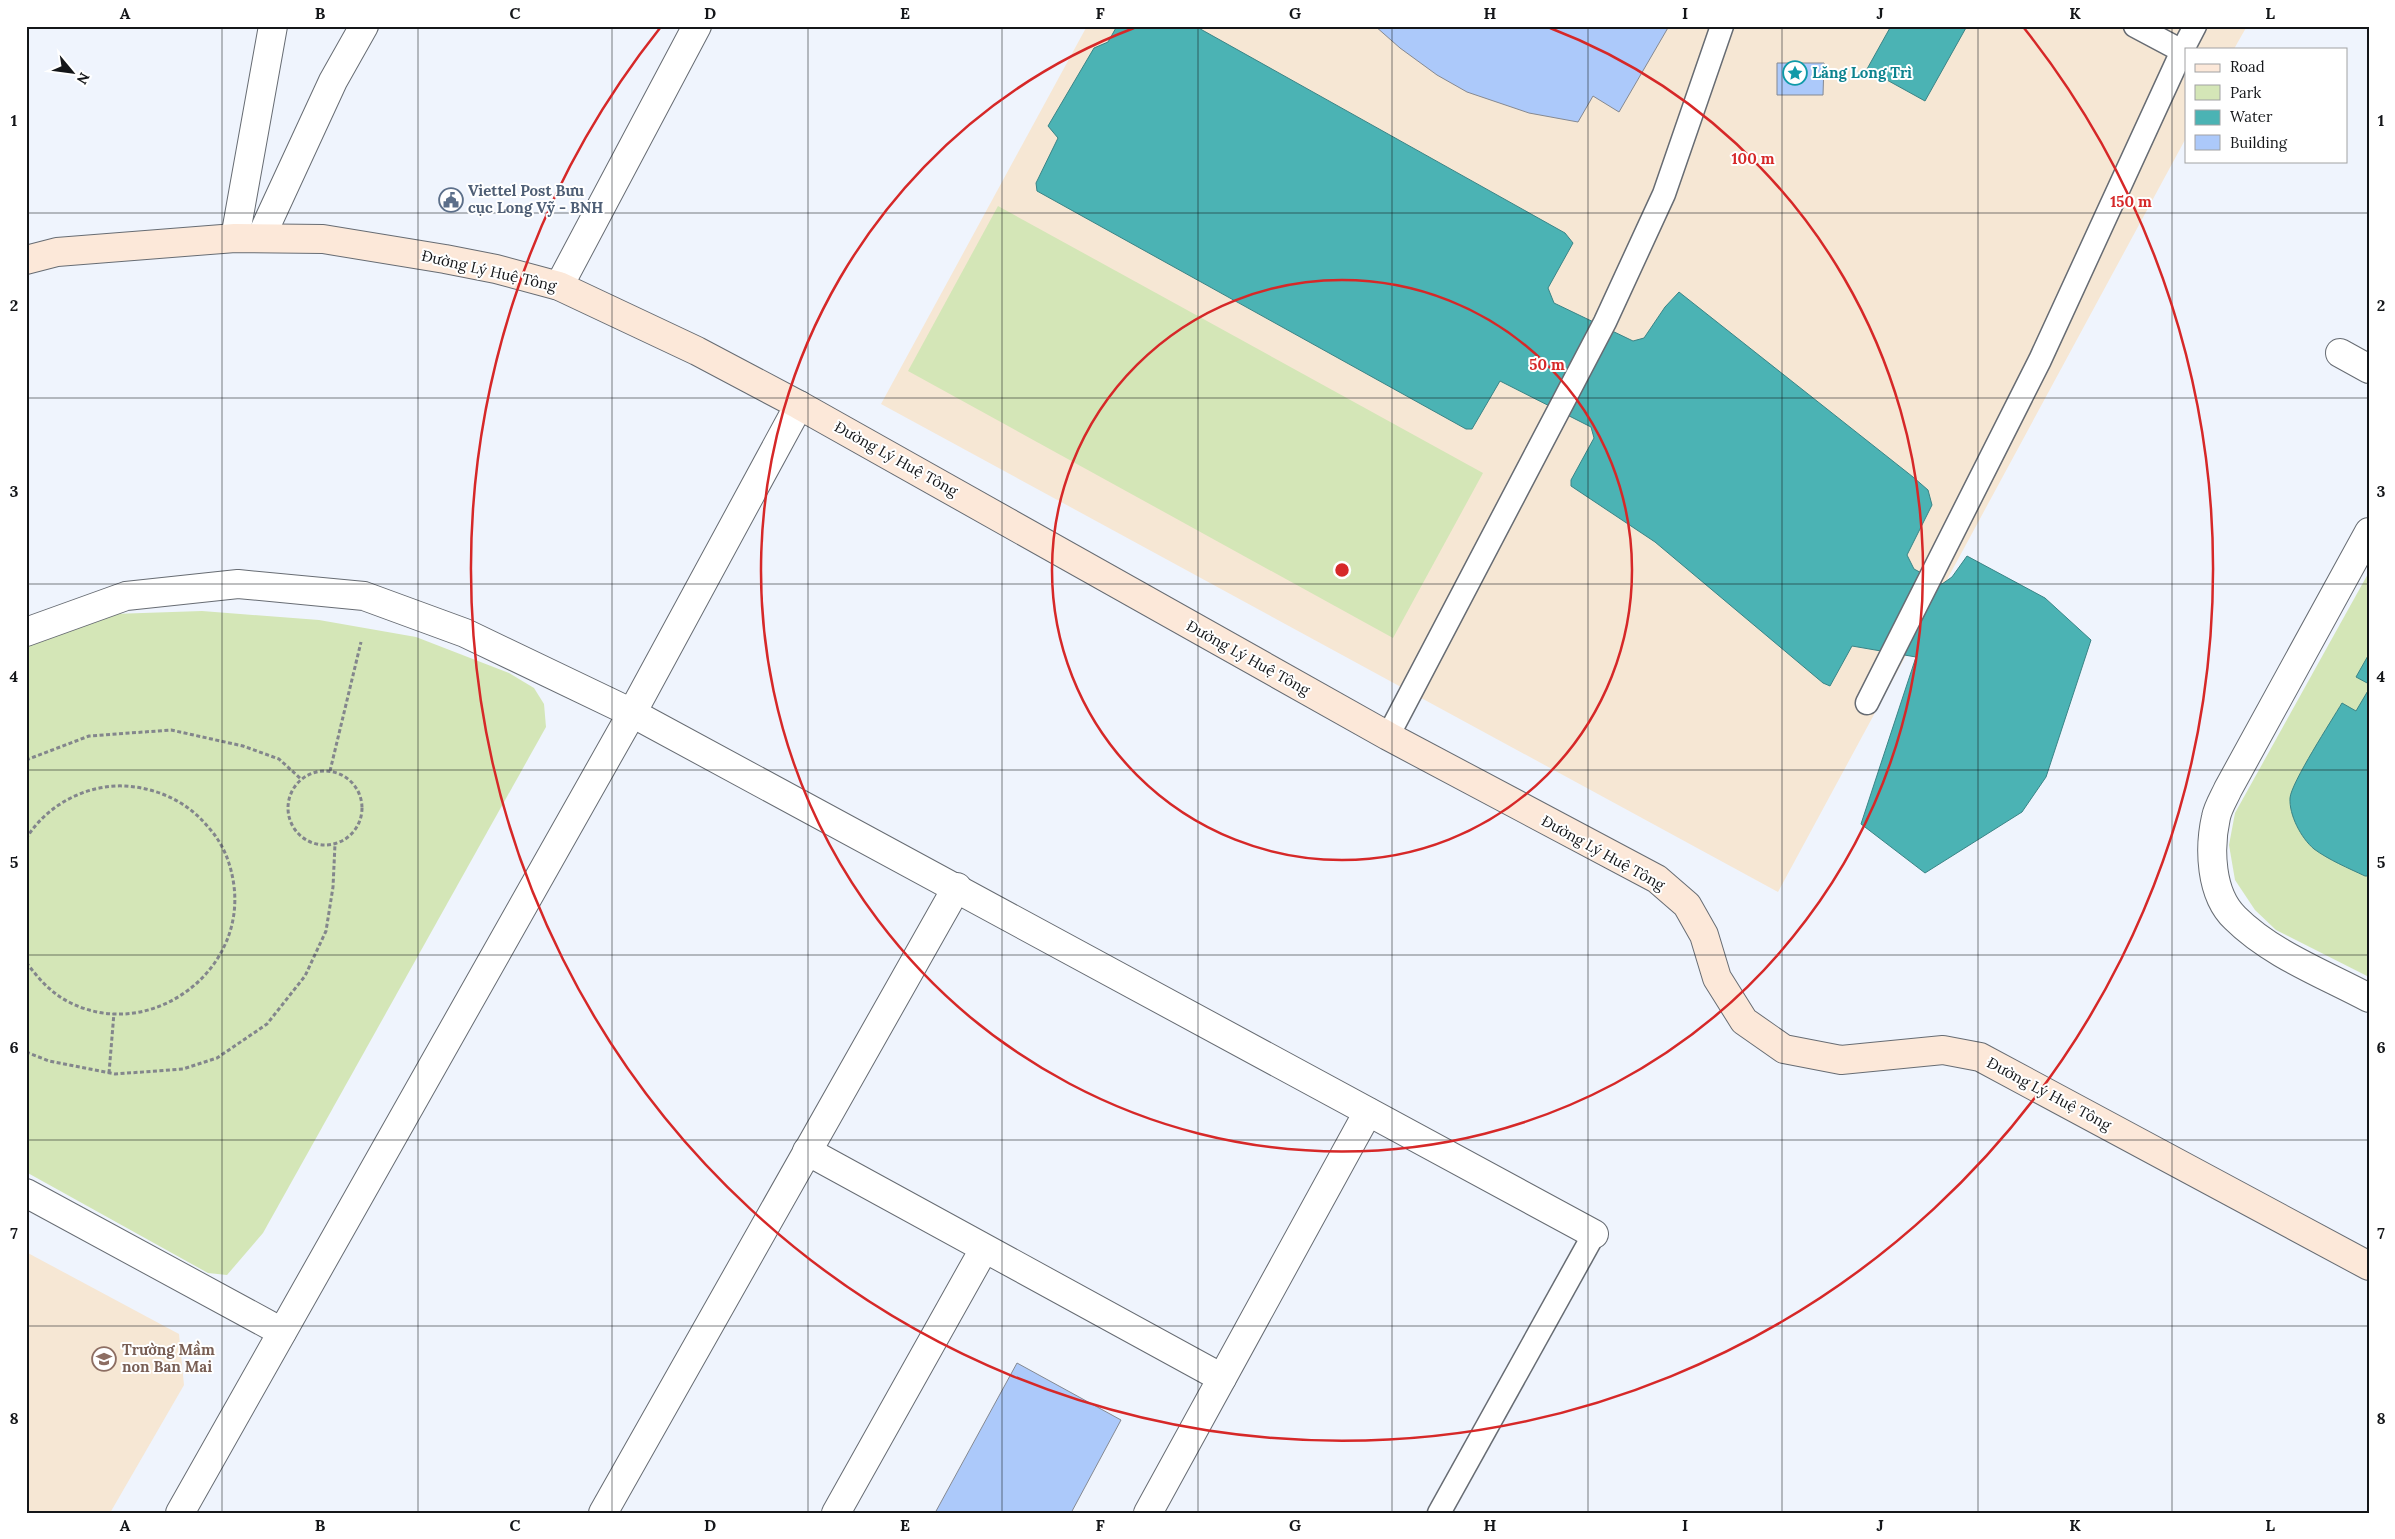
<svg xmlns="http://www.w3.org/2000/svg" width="2395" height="1539" font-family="Lora,serif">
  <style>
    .education { fill: #f6e7d4 }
    .green { fill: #d4e6b7 }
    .water { fill: #4bb3b4; stroke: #3a8486 }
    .building { fill: #acc9fa; stroke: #858991 }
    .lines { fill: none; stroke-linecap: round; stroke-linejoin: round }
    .service-casing { stroke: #676c73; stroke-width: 25 }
    .minor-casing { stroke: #676c73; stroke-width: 30 }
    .secondary-casing { stroke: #676c73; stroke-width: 30 }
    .path { stroke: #83868c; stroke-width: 3; stroke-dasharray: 4 2.5; stroke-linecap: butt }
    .service { stroke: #fff; stroke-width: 22 }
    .minor { stroke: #fff; stroke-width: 28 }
    .secondary { stroke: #fce8d9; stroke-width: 28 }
    .grid { fill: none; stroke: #141619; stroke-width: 1; stroke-opacity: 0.55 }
    .ring { fill: none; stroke: #d62828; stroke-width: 2.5 }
    .labels { text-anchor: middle; stroke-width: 4; stroke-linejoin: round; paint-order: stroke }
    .culture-label { font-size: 15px; font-weight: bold; fill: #0d838f; stroke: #fff; text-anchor: start }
    .service-label { font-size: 15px; font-weight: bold; fill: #4e5e75; stroke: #fff; text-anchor: start }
    .street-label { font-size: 15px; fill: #141619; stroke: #fff }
    .education-label { font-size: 15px; font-weight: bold; fill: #785e54; stroke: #fff; text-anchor: start }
    .centre { fill: #d62828; stroke: #fff; stroke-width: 2.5 }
    .ring-label { font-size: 15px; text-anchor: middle; font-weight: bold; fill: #d62828; stroke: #fff; stroke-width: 4; stroke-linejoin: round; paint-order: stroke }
    .neatline { fill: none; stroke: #141619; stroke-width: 2 }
    .grid-label { font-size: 16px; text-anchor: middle; font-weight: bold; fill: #141619 }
  </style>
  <rect width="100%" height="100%" fill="#eff4fd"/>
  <!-- education -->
  <g class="education">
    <path d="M1087 26H2247L2234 49H2186V138L1778 892 881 404Z"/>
    <path d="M26 1252 179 1334 184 1385 110 1513H26Z"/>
  </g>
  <!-- green -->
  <g class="green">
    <path d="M998 206 1483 473 1393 638 908 371Z"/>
    <path d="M2369 572V977L2276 930 2255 910 2235 880 2229 845 2235 813Z"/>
    <path d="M202 611 319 620 416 637 509 673 534 688 544 704 546 727 263 1233 227 1275 208 1273 26 1172V642L113 614Z"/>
  </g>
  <!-- water -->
  <g class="water">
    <path d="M1117 26H1195L1565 233 1573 243 1548 288 1554 303 1633 341 1644 338 1665 307 1679 292 1913 477 1928 490 1932 505 1907 555 1914 569 1942 584 1952 577 1967 556 2045 598 2091 640 2046 777 2022 812 1925 873 1861 824 1916 657 1852 646 1830 686 1823 683 1655 542 1571 486V480L1594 438 1591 427 1500 381 1472 429H1466L1037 191 1036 183 1058 138 1048 126 1094 48 1108 42Z"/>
    <path d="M1891 26H1967L1925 101 1867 69Z"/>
    <path d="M2369 654V684L2356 677Z"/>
    <path d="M2369 689V876H2365C2348 868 2329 860 2314 849 2301 838 2289 815 2290 798 2291 783 2332 720 2342 703L2356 711Z"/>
  </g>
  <!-- building -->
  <g class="building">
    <path d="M1375 26H1669L1619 112 1593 96 1578 122 1529 113 1467 92 1437 75 1400 48Z"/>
    <path d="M1777 63H1824L1823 95H1777Z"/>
    <path d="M1017 1363 1121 1420 1071 1513H935Z"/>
  </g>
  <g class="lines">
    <!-- service casing -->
    <g class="service-casing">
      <g id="service">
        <path d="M2135 26 2182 51"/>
        <path d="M1867 703 2040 360 2182 51 2195 26"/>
        <path d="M1388 736 1605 322 1664 194 1722 26"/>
        <path d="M1439 1513 1594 1234"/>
      </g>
    </g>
    <!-- minor casing -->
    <g class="minor-casing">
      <g id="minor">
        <path d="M261 237 333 81 364 26"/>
        <path d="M235 238 273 26"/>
        <path d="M559 286 697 26"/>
        <path d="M2340 353 2369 369"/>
        <path d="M2369 532 2228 789C2224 798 2218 807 2216 817 2209 848 2210 894 2235 918 2271 954 2324 974 2369 998"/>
        <path d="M26 632 126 596 238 584 364 596 465 633 632 713 1594 1234"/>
        <path d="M807 1151 1222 1378"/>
        <path d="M26 1193 282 1332"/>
        <path d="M180 1513 632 713 799 405"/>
        <path d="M603 1513 957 887"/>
        <path d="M836 1513 984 1249"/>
        <path d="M1148 1513 1368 1112"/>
      </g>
    </g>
    <!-- secondary casing -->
    <g class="secondary-casing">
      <path id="secondary" d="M26 260 57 252 235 238 323 239 445 259 496 269 559 286 697 351 799 405 1388 736 1657 879 1687 905 1704 935 1717 978 1744 1021 1784 1049 1841 1060 1943 1050 1980 1057 2369 1266"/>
    </g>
    <!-- path -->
    <g class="path">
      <path d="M26 760 89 736 171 730 243 746 279 759 301 779"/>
      <circle cx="325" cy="808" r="37"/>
      <path d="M330 771 361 642"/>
      <path d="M26 839C46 805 87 784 125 786 158 788 188 802 209 828 224 845 231 864 234 886 245 975 146 1044 67 1001 50 992 37 977 26 962"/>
      <path d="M26 1052 49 1061 115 1074 183 1069 217 1058 267 1024 305 976 326 931 333 887 335 844"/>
      <path d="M109 1073 114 1013"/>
    </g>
    <!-- service -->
    <use href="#service" class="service"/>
    <!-- minor -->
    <use href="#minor" class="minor"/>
    <!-- secondary -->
    <use href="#secondary" class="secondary"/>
  </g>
  <!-- grid -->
  <path class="grid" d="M222 26V1513M418 26V1513M612 26V1513M808 26V1513M1002 26V1513M1198 26V1513M1392 26V1513M1588 26V1513M1782 26V1513M1978 26V1513M2172 26V1513M26 213H2369M26 398H2369M26 584H2369M26 770H2369M26 955H2369M26 1140H2369M26 1326H2369"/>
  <!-- distance rings -->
  <g class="ring">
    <circle cx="1342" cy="570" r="290"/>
    <path d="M1550 28A581 581 0 1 1 1134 28"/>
    <path d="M2024 28A871 871 0 1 1 660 28"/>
  </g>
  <!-- icons -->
  <defs>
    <g id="sight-ring" transform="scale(1.25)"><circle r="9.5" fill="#fff" stroke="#0f9aa8" stroke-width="1.5"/><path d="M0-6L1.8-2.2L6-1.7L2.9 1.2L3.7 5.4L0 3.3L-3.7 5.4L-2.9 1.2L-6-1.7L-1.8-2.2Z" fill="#0f9aa8"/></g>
    <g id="civic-ring" transform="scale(1.25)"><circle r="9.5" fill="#fff" stroke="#5c6f8a" stroke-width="1.5"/><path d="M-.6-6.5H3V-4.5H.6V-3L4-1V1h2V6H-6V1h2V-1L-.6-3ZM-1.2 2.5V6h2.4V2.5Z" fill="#5c6f8a"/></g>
    <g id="school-ring" transform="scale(1.25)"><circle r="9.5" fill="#fff" stroke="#8d6e63" stroke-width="1.5"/><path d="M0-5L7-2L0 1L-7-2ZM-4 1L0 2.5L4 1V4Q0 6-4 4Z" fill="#8d6e63"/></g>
  </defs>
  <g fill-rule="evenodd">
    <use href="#sight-ring" x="1795" y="73"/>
    <use href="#civic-ring" x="451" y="200"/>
    <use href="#school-ring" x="104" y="1359"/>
  </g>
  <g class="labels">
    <!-- culture labels -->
    <g class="culture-label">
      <text x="1812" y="78">Lăng Long Trì</text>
    </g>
    <!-- service labels -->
    <g class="service-label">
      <text x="468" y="196">Viettel Post Bưu<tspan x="468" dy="17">cục Long Vỹ - BNH</tspan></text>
    </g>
    <!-- street labels -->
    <g class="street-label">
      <text transform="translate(489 271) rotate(13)" y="5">Đường Lý Huệ Tông</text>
      <text transform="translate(896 459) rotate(29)" y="5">Đường Lý Huệ Tông</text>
      <text transform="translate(1248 658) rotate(29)" y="5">Đường Lý Huệ Tông</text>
      <text transform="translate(1603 853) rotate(29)" y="5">Đường Lý Huệ Tông</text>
      <text transform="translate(2049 1094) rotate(28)" y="5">Đường Lý Huệ Tông</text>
    </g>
    <!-- education labels -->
    <g class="education-label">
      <text x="122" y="1355">Trường Mầm<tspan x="122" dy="17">non Ban Mai</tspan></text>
    </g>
  </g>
  <circle cx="1342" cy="570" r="8" class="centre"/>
  <g class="ring-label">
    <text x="1753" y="164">100 m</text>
    <text x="2131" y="207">150 m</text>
    <text x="1547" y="370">50 m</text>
  </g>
  <!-- border -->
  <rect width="2395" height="1539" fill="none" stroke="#ffffff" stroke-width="55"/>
  <!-- legend -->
  <rect x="2185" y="48" width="162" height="115" fill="#ffffff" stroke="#a1a2a3"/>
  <rect x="2195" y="64" width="25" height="8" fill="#fce8d9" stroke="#a1a2a3"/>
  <text x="2230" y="72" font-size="15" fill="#141619">Road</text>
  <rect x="2195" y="85" width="25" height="15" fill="#d4e6b7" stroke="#a1a2a3"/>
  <text x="2230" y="98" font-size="15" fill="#141619">Park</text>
  <rect x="2195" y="110" width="25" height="15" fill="#4bb3b4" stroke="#a1a2a3"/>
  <text x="2230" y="122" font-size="15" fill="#141619">Water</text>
  <rect x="2195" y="135" width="25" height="15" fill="#acc9fa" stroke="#a1a2a3"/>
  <text x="2230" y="148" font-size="15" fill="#141619">Building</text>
  <!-- north arrow -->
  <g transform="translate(72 72) rotate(119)" stroke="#ffffff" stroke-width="4" paint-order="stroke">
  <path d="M0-4L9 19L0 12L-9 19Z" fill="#141619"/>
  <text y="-8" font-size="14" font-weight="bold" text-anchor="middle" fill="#141619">N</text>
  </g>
  <rect x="28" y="28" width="2340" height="1484" class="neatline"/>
  <g class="grid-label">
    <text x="125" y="19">A</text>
    <text x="320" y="19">B</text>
    <text x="515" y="19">C</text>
    <text x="710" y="19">D</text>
    <text x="905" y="19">E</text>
    <text x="1100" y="19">F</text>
    <text x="1295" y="19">G</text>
    <text x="1490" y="19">H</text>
    <text x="1685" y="19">I</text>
    <text x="1880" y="19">J</text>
    <text x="2075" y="19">K</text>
    <text x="2270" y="19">L</text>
    <text x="14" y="126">1</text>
    <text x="2381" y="126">1</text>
    <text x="14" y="311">2</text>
    <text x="2381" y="311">2</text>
    <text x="14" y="497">3</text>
    <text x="2381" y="497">3</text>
    <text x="14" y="682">4</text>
    <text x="2381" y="682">4</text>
    <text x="14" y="868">5</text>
    <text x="2381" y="868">5</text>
    <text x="14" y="1053">6</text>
    <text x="2381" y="1053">6</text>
    <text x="14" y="1239">7</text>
    <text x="2381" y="1239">7</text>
    <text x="14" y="1424">8</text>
    <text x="2381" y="1424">8</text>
    <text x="125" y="1531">A</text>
    <text x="320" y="1531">B</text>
    <text x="515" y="1531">C</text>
    <text x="710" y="1531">D</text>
    <text x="905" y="1531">E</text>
    <text x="1100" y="1531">F</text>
    <text x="1295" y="1531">G</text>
    <text x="1490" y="1531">H</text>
    <text x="1685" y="1531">I</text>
    <text x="1880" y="1531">J</text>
    <text x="2075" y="1531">K</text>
    <text x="2270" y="1531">L</text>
  </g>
</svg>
